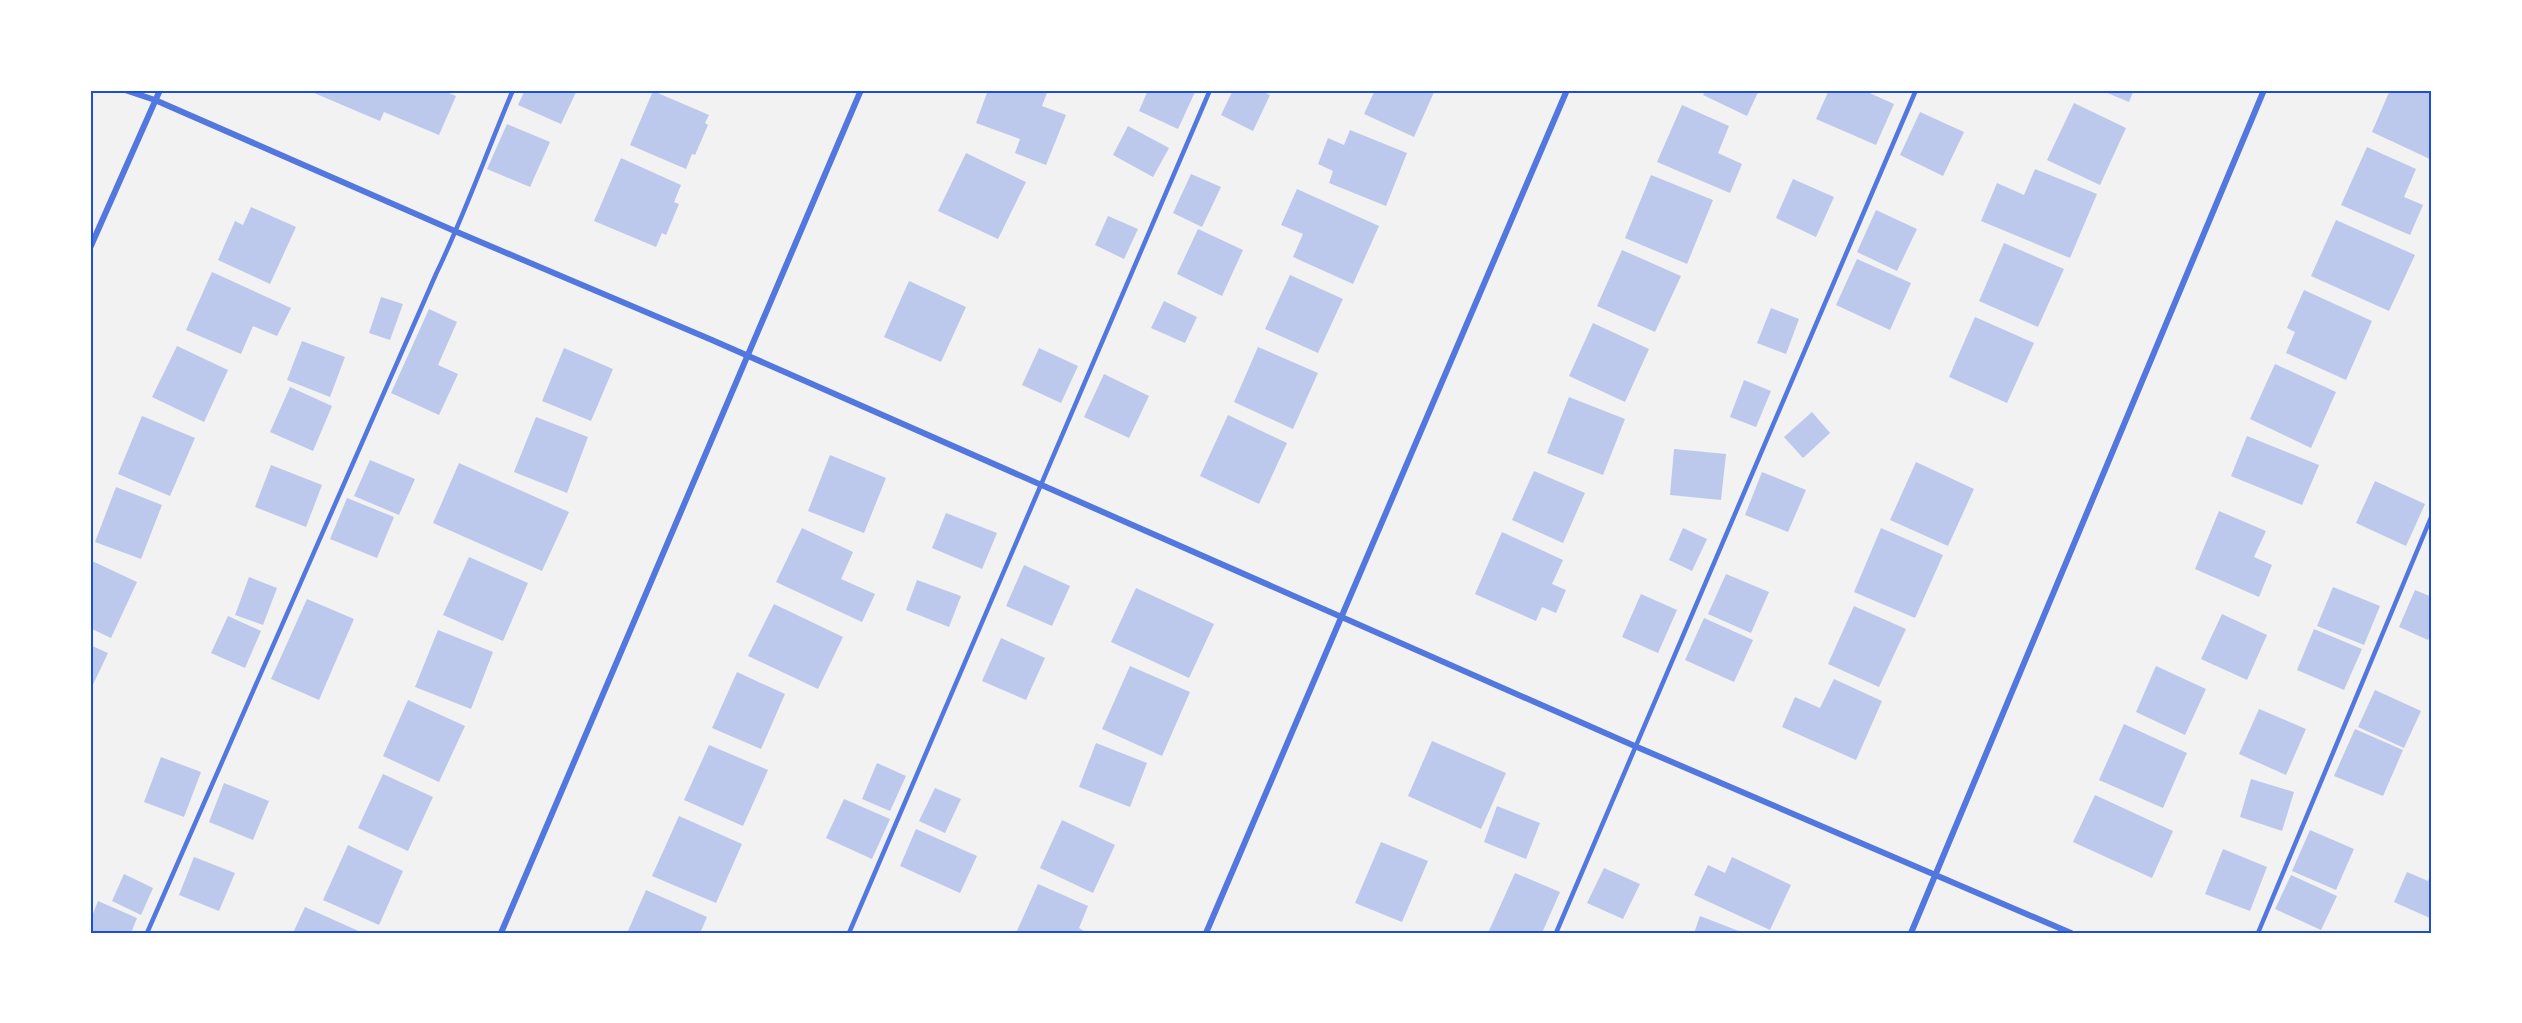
<svg xmlns="http://www.w3.org/2000/svg" width="2522" height="1023" font-family="'Space Grotesk',sans-serif">
  <style>
    .building { fill: #bdc9ec }
    .lines { fill: none; stroke-linecap: round; stroke-linejoin: round }
    .service { stroke: #5277de; stroke-width: 4.5 }
    .minor { stroke: #5277de; stroke-width: 6 }
    .neatline { fill: none; stroke: #1d4ed8; stroke-width: 2 }
  </style>
  <rect width="100%" height="100%" fill="#f2f2f2"/>
  <!-- building -->
  <g class="building">
    <path d="M307 90H442L456 96 439 135 384 112 380 121Z"/>
    <path d="M525 90H577L561 124 518 105Z"/>
    <path d="M988 90H1048L1042 106 1066 115 1046 165 1015 153 1020 139 976 123Z"/>
    <path d="M1148 90 1195 92 1178 129 1139 111Z"/>
    <path d="M1233 90H1259L1270 95 1253 131 1221 115Z"/>
    <path d="M1375 90H1435L1414 137 1364 114Z"/>
    <path d="M1706 90H1759L1747 116 1703 95Z"/>
    <path d="M1829 90H1863L1894 104 1876 145 1816 119Z"/>
    <path d="M2100 90H2134L2129 102Z"/>
    <path d="M2390 90H2432V160L2372 132Z"/>
    <path d="M653 91 709 115 705 123 708 125 695 155 692 154 686 169 630 145Z"/>
    <path d="M2074 103 2126 128 2100 185 2047 160Z"/>
    <path d="M1682 105 1729 126 1718 153 1742 164 1730 193 1657 162Z"/>
    <path d="M1920 112 1964 132 1943 176 1900 155Z"/>
    <path d="M507 124 550 142 530 187 487 169Z"/>
    <path d="M1128 126 1169 148 1153 177 1113 155Z"/>
    <path d="M1350 130 1407 153 1386 206 1329 183 1333 171 1318 164 1328 138 1344 145Z"/>
    <path d="M2367 147 2416 169 2404 197 2423 205 2410 235 2341 205Z"/>
    <path d="M966 153 1026 182 998 239 938 211Z"/>
    <path d="M621 158 681 185 674 202 679 204 666 235 662 233 656 247 594 221Z"/>
    <path d="M2035 169 2097 194 2070 258 1981 221 1997 183 2024 195Z"/>
    <path d="M1191 174 1221 187 1202 227 1173 213Z"/>
    <path d="M1651 175 1713 200 1687 264 1625 238Z"/>
    <path d="M1793 179 1834 197 1816 237 1776 218Z"/>
    <path d="M1297 189 1379 226 1353 284 1293 257 1303 234 1281 225Z"/>
    <path d="M251 207 296 227 270 284 218 260 235 221 243 225Z"/>
    <path d="M1876 210 1917 229 1897 271 1857 252Z"/>
    <path d="M1108 216 1138 229 1124 259 1095 245Z"/>
    <path d="M2336 220 2415 255 2389 311 2311 276Z"/>
    <path d="M1198 229 1243 250 1222 296 1177 274Z"/>
    <path d="M2004 243 2064 269 2038 327 1979 301Z"/>
    <path d="M1622 250 1681 276 1655 332 1597 306Z"/>
    <path d="M1857 259 1911 283 1890 330 1836 305Z"/>
    <path d="M212 272 291 308 277 336 253 326 241 354 186 330Z"/>
    <path d="M1290 275 1343 299 1318 353 1265 329Z"/>
    <path d="M909 281 966 307 941 362 884 337Z"/>
    <path d="M2304 290 2372 321 2346 380 2286 353 2295 332 2287 328Z"/>
    <path d="M381 297 403 304 390 340 369 333Z"/>
    <path d="M1164 301 1197 317 1185 343 1151 328Z"/>
    <path d="M1771 308 1799 319 1786 354 1757 343Z"/>
    <path d="M429 309 457 322 438 365 458 374 439 415 391 393Z"/>
    <path d="M1975 317 2034 343 2007 403 1949 377Z"/>
    <path d="M1593 323 1649 349 1625 402 1569 376Z"/>
    <path d="M302 341 345 357 330 397 287 380Z"/>
    <path d="M177 346 228 370 204 422 152 397Z"/>
    <path d="M1258 347 1318 373 1293 429 1234 402Z"/>
    <path d="M564 348 613 369 591 421 542 401Z"/>
    <path d="M1039 348 1078 366 1061 403 1022 385Z"/>
    <path d="M2275 364 2336 392 2311 448 2250 419Z"/>
    <path d="M1104 374 1149 396 1129 438 1084 417Z"/>
    <path d="M1744 380 1771 391 1756 427 1730 417Z"/>
    <path d="M290 387 332 406 313 451 270 432Z"/>
    <path d="M1569 397 1625 419 1603 475 1547 453Z"/>
    <path d="M1812 412 1830 433 1803 458 1784 437Z"/>
    <path d="M1228 415 1287 443 1259 504 1200 476Z"/>
    <path d="M142 416 195 438 170 496 118 474Z"/>
    <path d="M536 417 588 437 567 493 514 472Z"/>
    <path d="M2247 436 2319 465 2302 505 2231 476Z"/>
    <path d="M1674 449 1726 454 1721 500 1670 495Z"/>
    <path d="M830 455 886 478 864 533 808 511Z"/>
    <path d="M370 460 415 479 399 515 354 496Z"/>
    <path d="M1916 462 1974 489 1948 546 1890 520Z"/>
    <path d="M459 463 569 512 542 571 433 523Z"/>
    <path d="M271 465 322 485 306 527 255 507Z"/>
    <path d="M1534 471 1585 493 1563 543 1512 520Z"/>
    <path d="M1762 472 1806 490 1788 532 1745 515Z"/>
    <path d="M2375 481 2425 504 2406 546 2356 523Z"/>
    <path d="M116 487 162 505 141 559 95 542Z"/>
    <path d="M347 498 394 517 377 558 330 539Z"/>
    <path d="M2219 511 2266 531 2254 557 2272 565 2259 597 2195 569Z"/>
    <path d="M946 513 997 533 982 569 932 548Z"/>
    <path d="M802 528 853 552 841 579 875 594 862 622 776 582Z"/>
    <path d="M1683 528 1707 539 1692 571 1669 560Z"/>
    <path d="M1881 528 1943 555 1915 618 1854 592Z"/>
    <path d="M1502 532 1563 560 1552 584 1566 590 1556 613 1542 607 1536 621 1475 594Z"/>
    <path d="M469 557 528 583 503 641 443 615Z"/>
    <path d="M90 560 137 582 111 638 90 628Z"/>
    <path d="M1024 565 1070 586 1052 626 1006 606Z"/>
    <path d="M1726 574 1769 592 1751 633 1708 614Z"/>
    <path d="M249 577 277 588 263 625 235 615Z"/>
    <path d="M917 580 961 596 949 627 906 610Z"/>
    <path d="M2333 587 2380 606 2364 645 2317 626Z"/>
    <path d="M1136 588 1214 624 1189 678 1111 642Z"/>
    <path d="M2415 590 2432 597V631L2428 640 2399 627Z"/>
    <path d="M1641 594 1677 610 1658 653 1622 637Z"/>
    <path d="M307 599 354 619 319 700 271 679Z"/>
    <path d="M774 604 843 637 818 689 748 656Z"/>
    <path d="M1854 606 1906 629 1879 687 1828 664Z"/>
    <path d="M2222 614 2267 635 2247 680 2201 659Z"/>
    <path d="M228 616 261 631 245 668 211 653Z"/>
    <path d="M1704 618 1753 640 1734 682 1685 660Z"/>
    <path d="M2314 629 2362 649 2344 690 2297 670Z"/>
    <path d="M438 630 493 652 471 709 415 687Z"/>
    <path d="M1001 638 1045 658 1026 700 982 681Z"/>
    <path d="M90 645 108 653 90 691Z"/>
    <path d="M1130 666 1190 692 1162 756 1102 729Z"/>
    <path d="M2156 666 2206 689 2185 735 2136 712Z"/>
    <path d="M737 672 785 694 761 749 712 728Z"/>
    <path d="M1834 679 1882 701 1856 760 1782 727 1795 697 1820 708Z"/>
    <path d="M2375 690 2421 711 2404 748 2358 727Z"/>
    <path d="M408 700 465 726 439 782 383 756Z"/>
    <path d="M2259 709 2306 729 2286 775 2239 754Z"/>
    <path d="M2124 724 2187 753 2163 808 2099 780Z"/>
    <path d="M2355 729 2403 750 2383 796 2334 776Z"/>
    <path d="M1432 741 1506 773 1481 829 1408 796Z"/>
    <path d="M1096 743 1147 763 1130 807 1079 787Z"/>
    <path d="M709 745 768 770 743 826 684 800Z"/>
    <path d="M161 757 201 772 184 817 144 802Z"/>
    <path d="M877 763 906 776 890 811 862 799Z"/>
    <path d="M383 774 433 797 408 851 358 828Z"/>
    <path d="M2251 779 2294 792 2282 831 2240 817Z"/>
    <path d="M224 783 269 801 253 840 209 822Z"/>
    <path d="M935 788 961 799 945 833 919 821Z"/>
    <path d="M2095 795 2173 831 2152 878 2073 842Z"/>
    <path d="M844 799 890 819 872 859 826 838Z"/>
    <path d="M1497 806 1540 823 1526 859 1484 842Z"/>
    <path d="M679 816 742 844 716 903 652 876Z"/>
    <path d="M1062 820 1115 845 1093 893 1040 868Z"/>
    <path d="M916 829 977 856 960 893 900 866Z"/>
    <path d="M2310 830 2354 849 2336 890 2292 871Z"/>
    <path d="M1381 842 1428 861 1402 922 1355 903Z"/>
    <path d="M348 845 403 871 379 925 323 900Z"/>
    <path d="M2223 849 2267 867 2250 911 2205 894Z"/>
    <path d="M194 857 235 873 219 911 179 895Z"/>
    <path d="M1732 857 1791 885 1770 930 1694 895 1708 865 1725 873Z"/>
    <path d="M1604 868 1640 884 1623 919 1587 903Z"/>
    <path d="M2407 872 2428 881 2432 872V919L2394 902Z"/>
    <path d="M1515 873 1560 892 1542 933H1488Z"/>
    <path d="M124 874 153 888 141 915 112 901Z"/>
    <path d="M2291 875 2337 896 2321 930 2275 909Z"/>
    <path d="M1038 884 1088 906 1079 928 1084 931 1082 933H1016Z"/>
    <path d="M646 890 707 917 700 933H627Z"/>
    <path d="M98 901 137 918 131 933H90V921Z"/>
    <path d="M305 907 363 933H293Z"/>
    <path d="M1700 916 1744 933H1694Z"/>
  </g>
  <g class="lines">
    <!-- service -->
    <g class="service">
      <path d="M147 933 436 274C465 214 487 151 513 90"/>
      <path d="M849 933 1210 90"/>
      <path d="M1556 933 1916 90"/>
      <path d="M2258 933 2432 515"/>
    </g>
    <!-- minor -->
    <g class="minor">
      <path d="M125 90 155 100 457 232 712 340 1637 747 2071 933"/>
      <path d="M90 248 160 90"/>
      <path d="M501 933 861 90"/>
      <path d="M1206 933 1567 90"/>
      <path d="M1911 933 2264 90"/>
    </g>
  </g>
  <!-- border -->
  <rect width="2522" height="1023" fill="none" stroke="#ffffff" stroke-width="183"/>
  <rect x="92" y="92" width="2338" height="840" class="neatline"/>
</svg>
